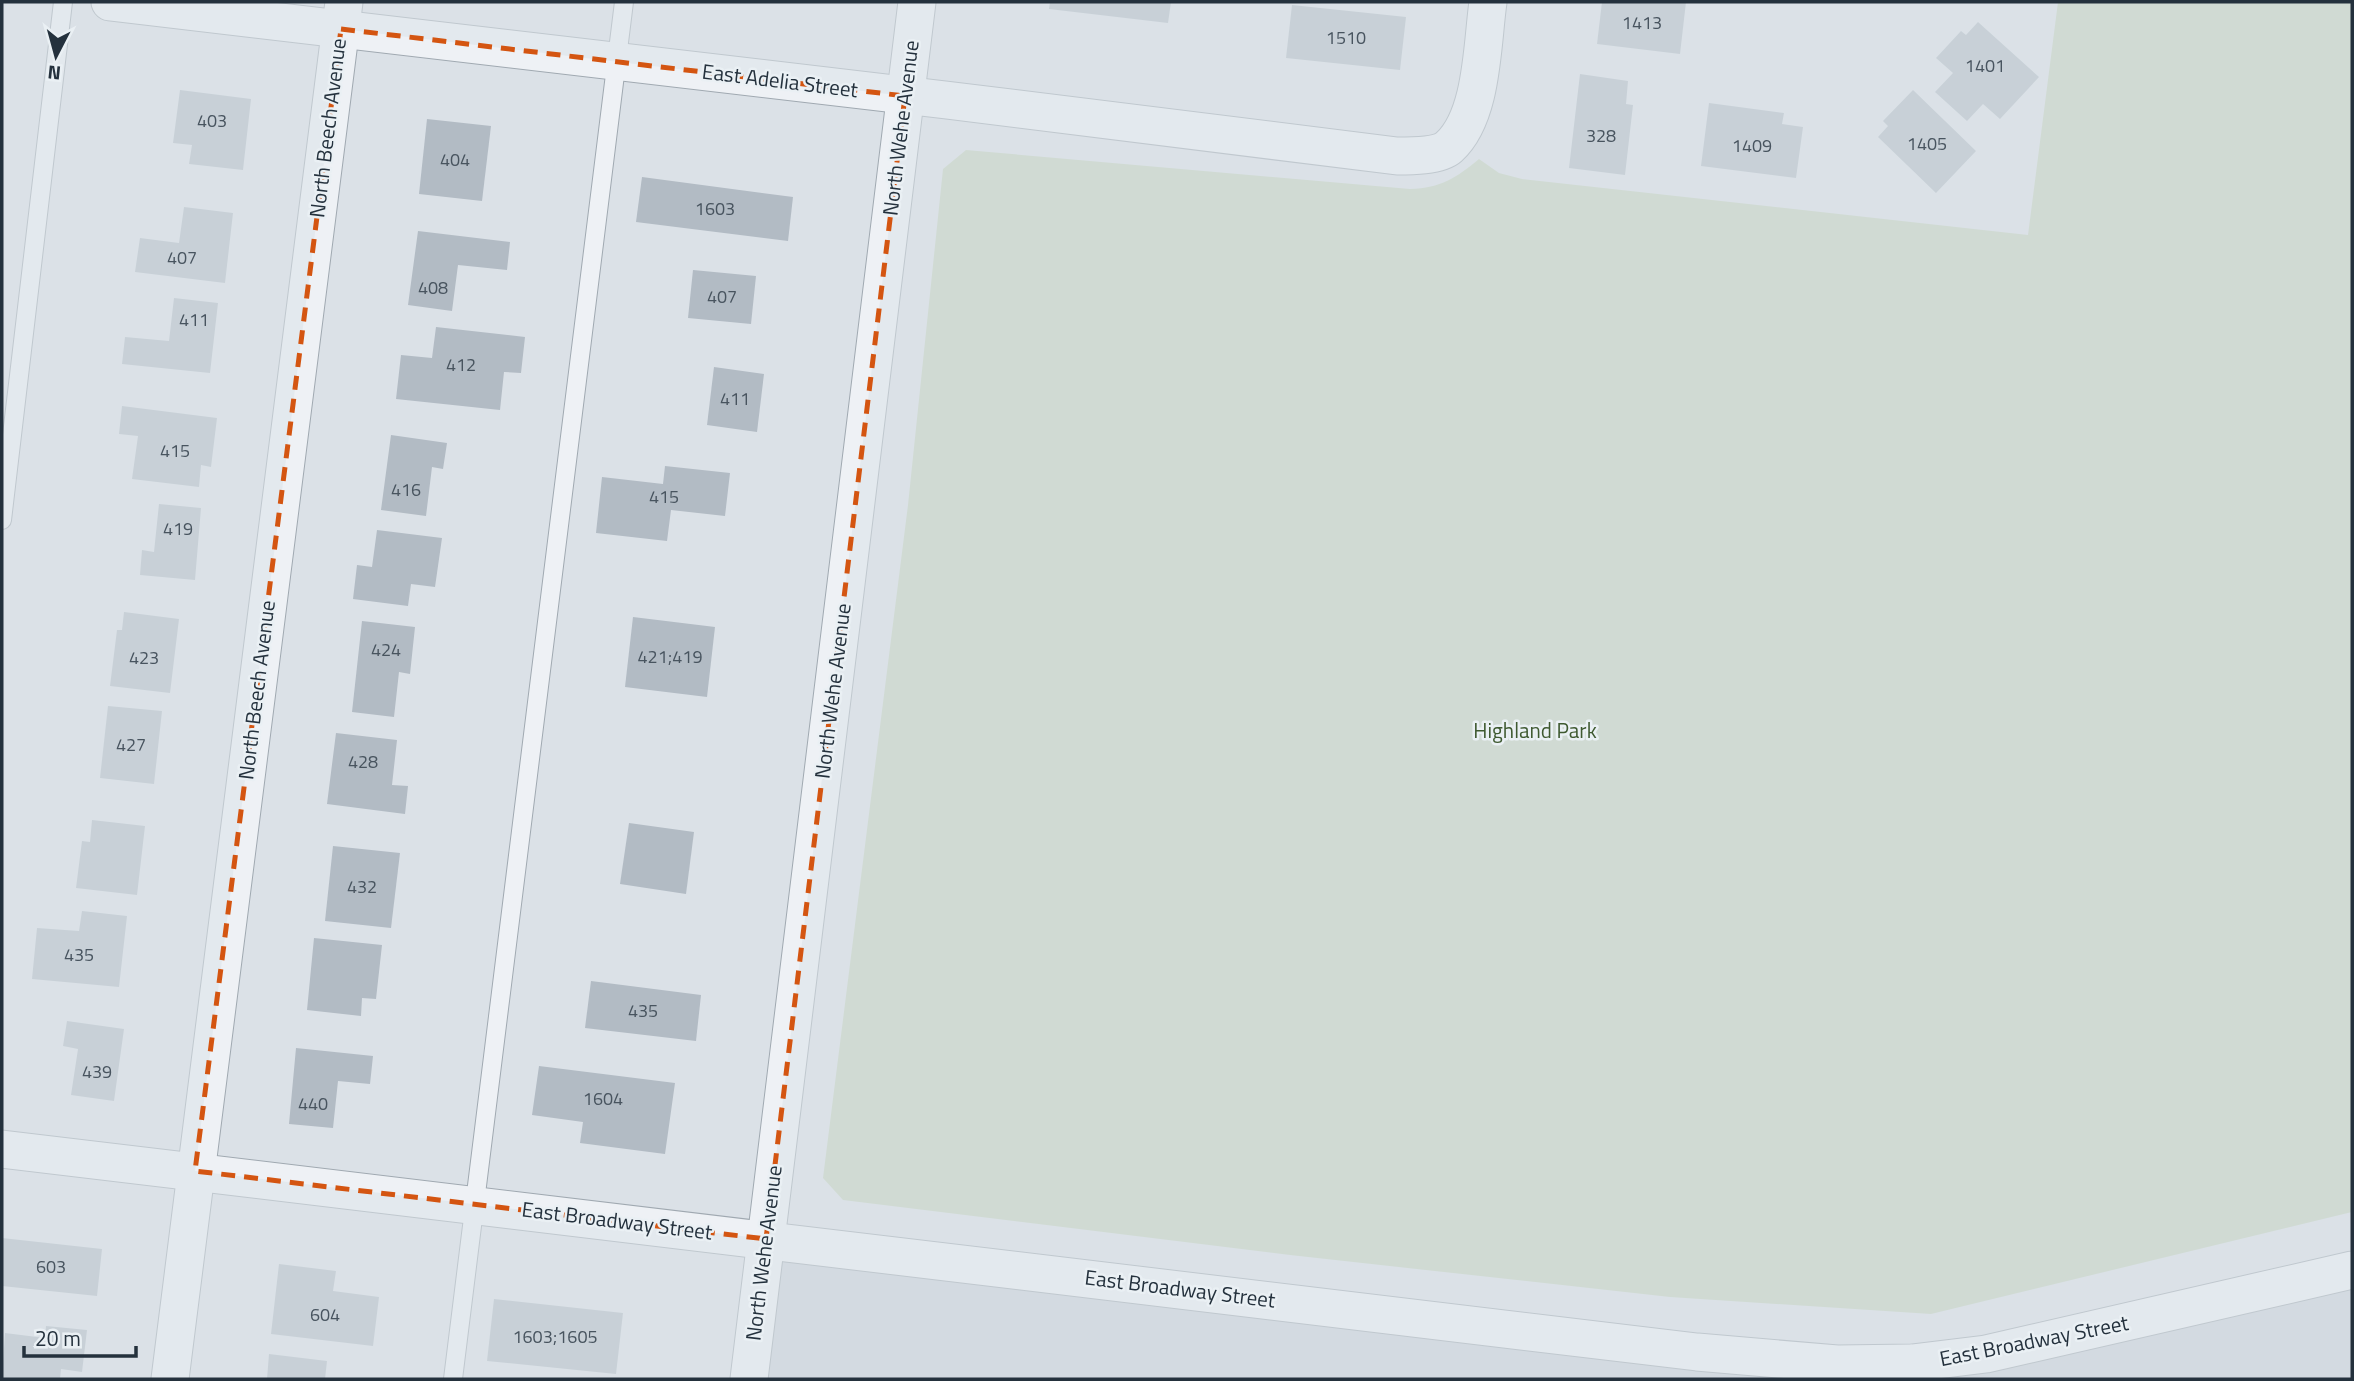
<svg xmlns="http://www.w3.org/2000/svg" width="2354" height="1381" font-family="'Titillium Web',sans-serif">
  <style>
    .built { fill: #c9d1d9 }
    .green { fill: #c4d1bb }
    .building { fill: #b2bbc4 }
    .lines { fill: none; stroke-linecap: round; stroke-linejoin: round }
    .lane-casing { stroke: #a0a9b1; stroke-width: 20 }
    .street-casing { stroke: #a0a9b1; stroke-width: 39 }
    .lane { stroke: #eef1f5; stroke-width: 18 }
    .street { stroke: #eef1f5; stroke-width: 37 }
    .marked { fill: none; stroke: #d45511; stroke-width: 5; stroke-dasharray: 14 9; stroke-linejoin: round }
    .labels { text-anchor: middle; stroke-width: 5; stroke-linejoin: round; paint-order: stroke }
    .number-label { font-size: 18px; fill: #48545f }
    .street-label { font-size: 21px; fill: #24313d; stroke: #eaf0f4 }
    .park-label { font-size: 21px; fill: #3f5a31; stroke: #eaf0f4 }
  </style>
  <rect width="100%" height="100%" fill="#dbe1e7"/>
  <!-- built -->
  <path class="built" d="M766 1239 1837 1364 2352 1270V1379H749Z"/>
  <!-- green -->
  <path class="green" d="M2058 2H2352V1212L1931 1314 1670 1297 1290 1255 843 1200 823 1178 908 505 943 169 966 150 1410 189C1441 188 1456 178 1479 159L1499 173 1522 179 2028 235Z"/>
  <!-- building -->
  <g class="building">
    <path d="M1050 2H1171L1168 23 1049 9Z"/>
    <path d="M1602 2H1686L1680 54 1597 44Z"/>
    <path d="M1292 5 1406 17 1400 70 1286 58Z"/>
    <path d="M1978 22 2039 77 2000 119 1983 104 1967 121 1935 92 1953 73 1936 58 1961 31 1966 35Z"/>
    <path d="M1580 74 1628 81 1626 104 1633 105 1625 175 1569 168Z"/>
    <path d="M180 90 251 99 243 170 189 164 192 145 173 143Z"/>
    <path d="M1913 90 1976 151 1936 193 1878 137 1888 126 1883 121Z"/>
    <path d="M1709 103 1784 113 1782 124 1803 127 1796 178 1701 166Z"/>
    <path d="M427 119 491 126 482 201 419 194Z"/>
    <path d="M642 177 793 197 788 241 636 222Z"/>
    <path d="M184 207 233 213 225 283 135 272 140 238 179 243Z"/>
    <path d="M418 231 510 242 507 270 458 265 452 311 408 305Z"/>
    <path d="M693 270 756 276 751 324 688 318Z"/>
    <path d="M174 298 218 303 210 373 122 364 125 337 169 341Z"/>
    <path d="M436 327 525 337 521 373 504 372 500 410 396 399 401 355 432 358Z"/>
    <path d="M714 367 764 374 757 432 707 425Z"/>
    <path d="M122 406 217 418 211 467 201 465 199 487 132 479 138 436 119 434Z"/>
    <path d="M391 435 447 443 443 469 432 467 426 516 381 510Z"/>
    <path d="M665 466 730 473 725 516 671 510 667 541 596 533 602 477 663 484Z"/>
    <path d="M159 504 201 508 195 580 140 575 142 550 154 552Z"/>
    <path d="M377 530 442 538 435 587 411 584 408 606 353 599 357 565 372 567Z"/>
    <path d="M124 612 179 619 170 693 110 686 117 630H122Z"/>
    <path d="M633 617 715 627 707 697 625 687Z"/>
    <path d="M362 621 415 627 410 674 399 672 394 717 352 712Z"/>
    <path d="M108 706 162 711 154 784 100 778Z"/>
    <path d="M336 733 397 740 392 785 408 786 405 814 327 804Z"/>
    <path d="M92 820 145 826 137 895 76 888 82 841 90 842Z"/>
    <path d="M629 823 694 832 686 894 620 884Z"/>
    <path d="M333 846 400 853 391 928 325 921Z"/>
    <path d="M82 911 127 916 119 987 32 979 37 928 79 931Z"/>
    <path d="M314 938 382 945 376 999 362 998 361 1016 307 1010Z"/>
    <path d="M591 981 701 995 696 1041 585 1028Z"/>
    <path d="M67 1021 124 1029 114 1101 71 1095 78 1049 63 1046Z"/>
    <path d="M296 1048 373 1056 370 1084 338 1081 333 1128 289 1124Z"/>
    <path d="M539 1066 675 1083 665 1154 580 1143 583 1122 532 1115Z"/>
    <path d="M2 1238 102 1249 97 1296 2 1286Z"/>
    <path d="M279 1264 336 1271 333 1291 379 1297 373 1346 271 1334Z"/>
    <path d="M494 1299 623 1313 616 1374 487 1361Z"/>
    <path d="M46 1326 87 1330 82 1372 61 1369 60 1379H2L5 1333 45 1338Z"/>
    <path d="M269 1354 327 1361 325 1379H267Z"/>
  </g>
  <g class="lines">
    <!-- lane casing -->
    <g class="lane-casing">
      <g id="lane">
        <path d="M2 520 63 2"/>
        <path d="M453 1379 624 2"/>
      </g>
    </g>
    <!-- street casing -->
    <g class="street-casing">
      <g id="street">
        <path d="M110 2 946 100 1397 156C1410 156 1439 156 1449 147 1483 116 1482 44 1488 2"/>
        <path d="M2 1149 1697 1352 1837 1364 1912 1363 1986 1354 2352 1270"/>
        <path d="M170 1379 344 2"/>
        <path d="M749 1379 917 2"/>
      </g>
    </g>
    <!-- lane -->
    <use href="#lane" class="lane"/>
    <!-- street -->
    <use href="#street" class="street"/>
  </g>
  <!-- marked area -->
  <path d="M0 0H2354V1381H0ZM341 29 905 96 766 1239 195 1171Z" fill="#dbe1e7" fill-opacity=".55" fill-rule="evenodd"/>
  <path class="marked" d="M341 29 905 96 766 1239 195 1171Z"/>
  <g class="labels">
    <!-- number labels -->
    <g class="number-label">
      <text x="1642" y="29">1413</text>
      <text x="1346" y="44">1510</text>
      <text x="1985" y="72">1401</text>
      <text x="212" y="127">403</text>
      <text x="1601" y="142">328</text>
      <text x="1927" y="150">1405</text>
      <text x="1752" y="152">1409</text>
      <text x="455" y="166">404</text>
      <text x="715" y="215">1603</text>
      <text x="182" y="264">407</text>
      <text x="433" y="294">408</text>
      <text x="722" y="303">407</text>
      <text x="194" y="326">411</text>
      <text x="461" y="371">412</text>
      <text x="735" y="405">411</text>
      <text x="175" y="457">415</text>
      <text x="406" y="496">416</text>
      <text x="664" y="503">415</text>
      <text x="178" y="535">419</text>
      <text x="386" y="656">424</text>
      <text x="670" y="663">421;419</text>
      <text x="144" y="664">423</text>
      <text x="131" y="751">427</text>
      <text x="363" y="768">428</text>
      <text x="362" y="893">432</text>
      <text x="79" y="961">435</text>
      <text x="643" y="1017">435</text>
      <text x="97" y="1078">439</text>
      <text x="603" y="1105">1604</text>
      <text x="313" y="1110">440</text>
      <text x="51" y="1273">603</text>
      <text x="325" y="1321">604</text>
      <text x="555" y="1343">1603;1605</text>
    </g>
    <!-- street labels -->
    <g class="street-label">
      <text transform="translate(780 81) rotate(7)" y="7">East Adelia Street</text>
      <text transform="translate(328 128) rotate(-83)" y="7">North Beech Avenue</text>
      <text transform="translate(901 128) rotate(-83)" y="7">North Wehe Avenue</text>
      <text transform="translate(257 690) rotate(-83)" y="7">North Beech Avenue</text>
      <text transform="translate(833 691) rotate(-83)" y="7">North Wehe Avenue</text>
      <text transform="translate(617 1221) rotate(7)" y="7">East Broadway Street</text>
      <text transform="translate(764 1253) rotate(-83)" y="7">North Wehe Avenue</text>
      <text transform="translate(1180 1289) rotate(7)" y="7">East Broadway Street</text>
      <text transform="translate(2034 1341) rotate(-11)" y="7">East Broadway Street</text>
    </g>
    <!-- park labels -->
    <g class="park-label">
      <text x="1535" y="738">Highland Park</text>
    </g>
  </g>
  <!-- border -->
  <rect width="2354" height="1381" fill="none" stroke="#24313d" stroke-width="7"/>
  <!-- north arrow -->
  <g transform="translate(56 56) rotate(186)" stroke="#eaf0f4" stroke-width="5" paint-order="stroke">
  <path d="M0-5L12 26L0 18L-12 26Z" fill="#24313d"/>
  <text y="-10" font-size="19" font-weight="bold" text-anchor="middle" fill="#24313d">N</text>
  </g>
  <!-- scale -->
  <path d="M24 1346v10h112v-10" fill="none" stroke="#24313d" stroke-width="3.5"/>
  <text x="35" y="1346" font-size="21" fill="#24313d" stroke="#eaf0f4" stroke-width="5" paint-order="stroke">20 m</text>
</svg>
